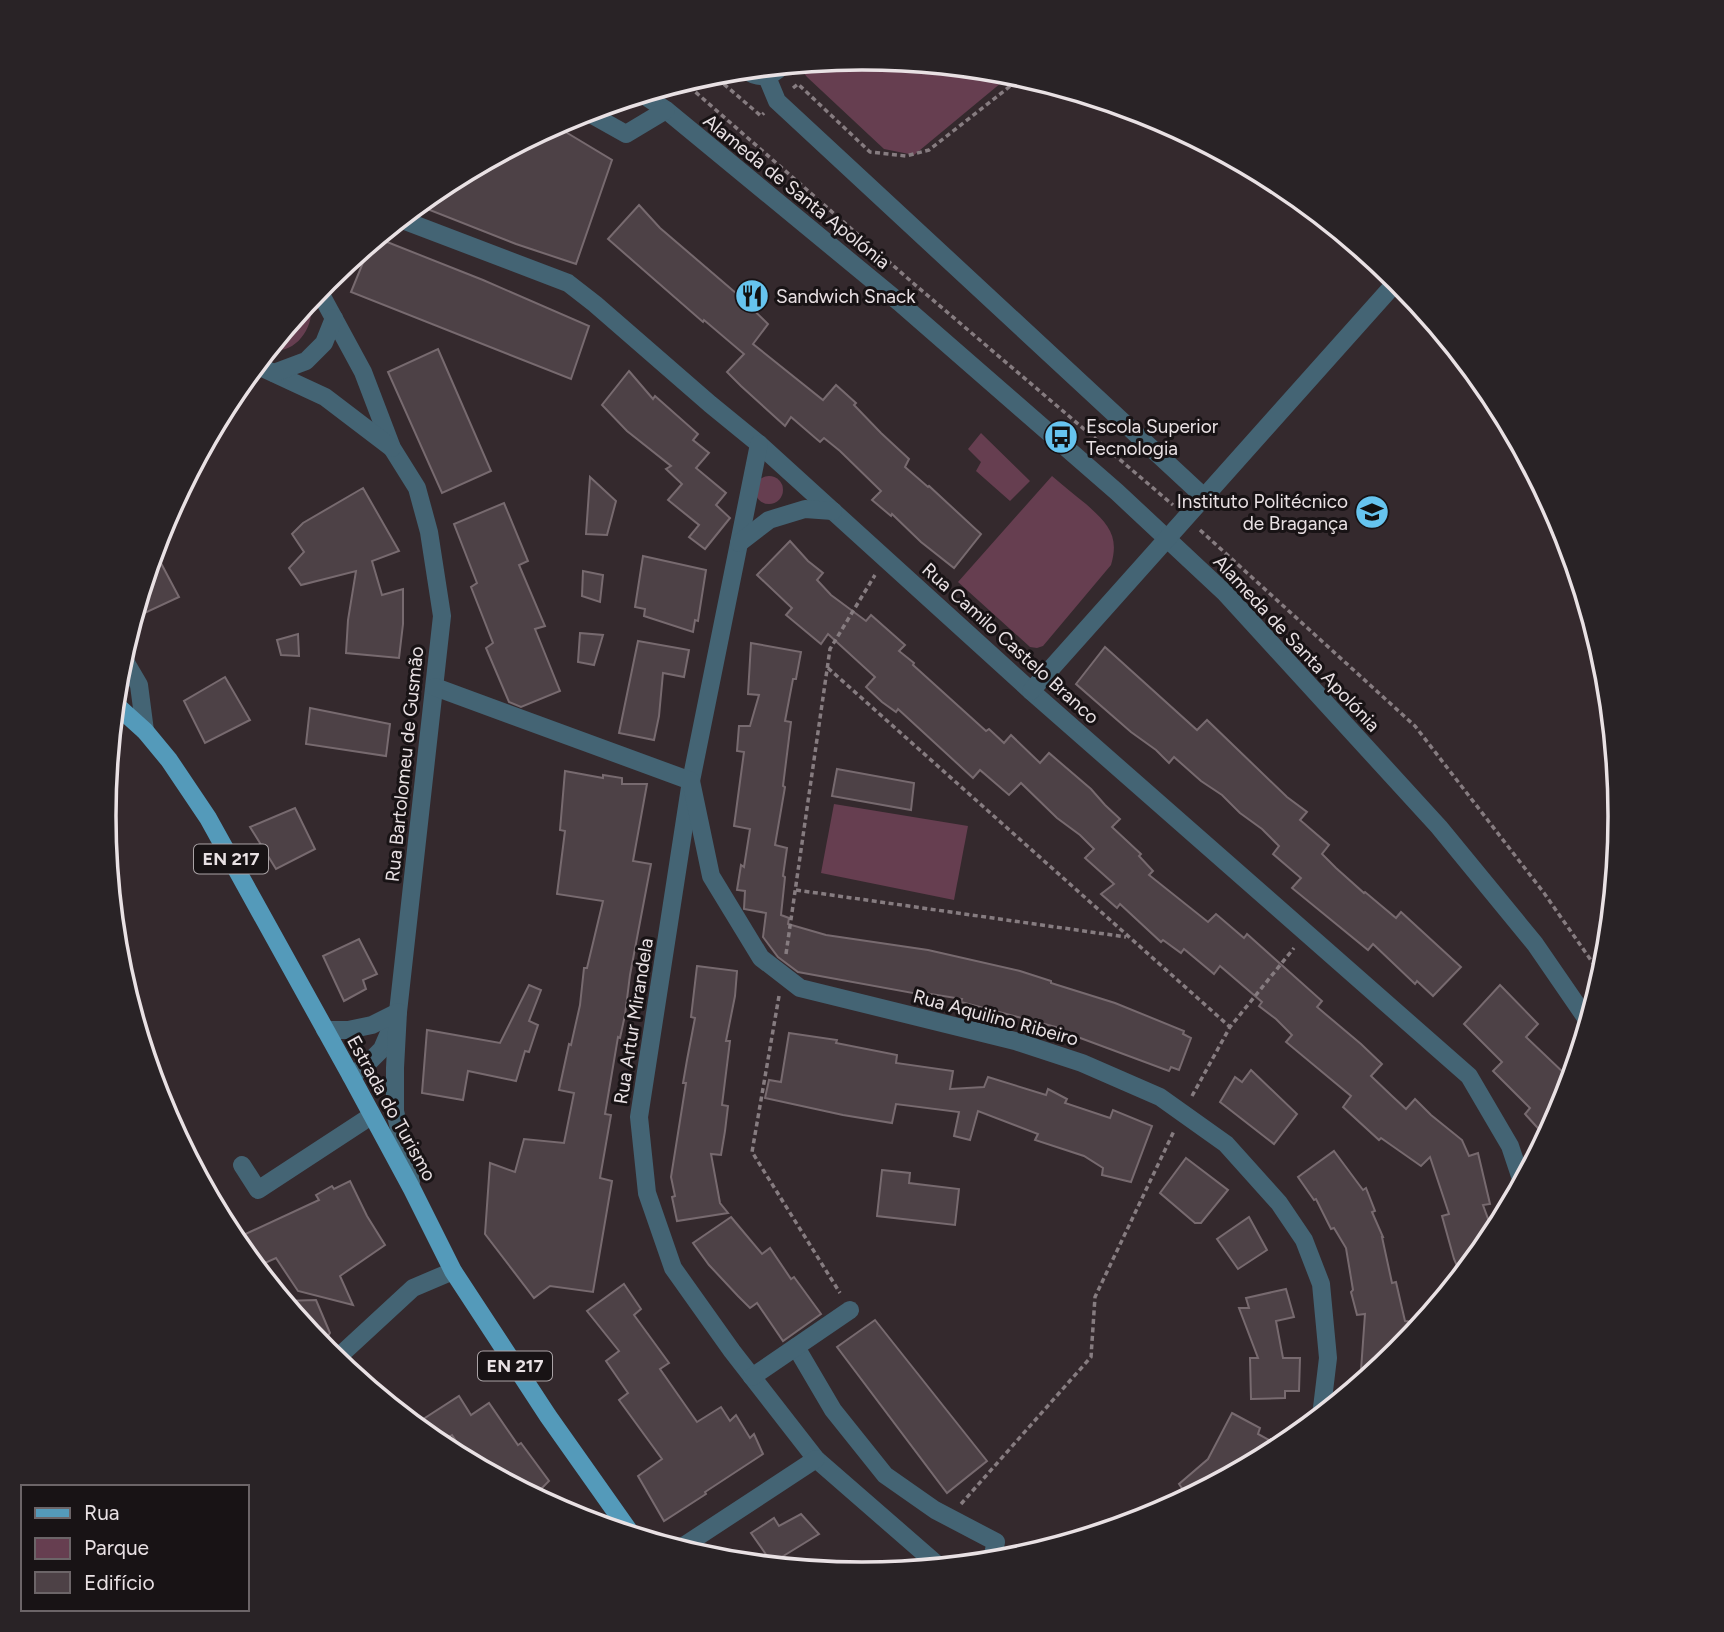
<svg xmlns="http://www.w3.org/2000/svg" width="1724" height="1632" font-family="Figtree,sans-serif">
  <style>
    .green { fill: #663e50 }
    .building { fill: #4d4146; stroke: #776a6f; stroke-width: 2 }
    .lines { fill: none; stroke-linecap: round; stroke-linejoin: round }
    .path { stroke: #867c80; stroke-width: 3.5; stroke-dasharray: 5 3.5; stroke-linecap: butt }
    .minor { stroke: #446474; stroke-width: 18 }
    .major { stroke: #549aba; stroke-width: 18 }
    .labels { text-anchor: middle; stroke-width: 6; stroke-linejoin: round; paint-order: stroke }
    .shield { fill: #181315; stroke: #aaa3a6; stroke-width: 2 }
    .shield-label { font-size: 18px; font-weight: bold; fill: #e9e1e4 }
    .street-label { font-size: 19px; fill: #e9e1e4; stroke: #181315 }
    .poi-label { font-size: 19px; fill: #e9e1e4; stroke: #181315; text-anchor: start }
    .rim { fill: none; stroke: #e9e1e4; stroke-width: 3.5 }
  </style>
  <rect width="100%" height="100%" fill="#34292d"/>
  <!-- green -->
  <g class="green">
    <path d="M862 58 1010 72 1013 73 914 155 884 149 807 77 798 66V64Z"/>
    <path d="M309 300C317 319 302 347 281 350 279 351 271 349 269 349Z"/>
    <path d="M981 433 1030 481 1010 501 976 471 981 462 968 449Z"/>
    <circle cx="769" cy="490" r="14"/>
    <path d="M1052 476C1063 485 1074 495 1086 504 1107 523 1120 535 1111 565L1043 646 1037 648 1030 647 958 582Z"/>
    <path d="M834 804 968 826 954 900 821 873Z"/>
  </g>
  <!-- building -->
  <g class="building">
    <path d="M554 125 612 160 576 264 516 244 417 205 441 185Z"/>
    <path d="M639 205 660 228 737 294 768 324 753 344 823 400 836 385 856 403 854 405 881 433 909 459 905 467 928 487 929 486 981 534 954 568 921 542 892 514 891 516 872 500 881 491 840 451 824 438 820 442 791 417 785 426 741 386 727 372 744 354 704 320 703 322 608 239Z"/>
    <path d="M377 238 483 280 589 326 571 379 351 292 371 243Z"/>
    <path d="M438 349 491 471 442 493 388 372Z"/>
    <path d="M629 371 653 399 655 396 698 434 693 440 709 453 696 468 726 493 716 505 730 518 705 549 689 537 699 525 668 500 682 484 666 469 671 466 627 431 602 405Z"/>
    <path d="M590 477 616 501 607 535 586 534Z"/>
    <path d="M363 488 399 551 372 561 382 595 403 589V624L399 658 346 653 348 620 356 571 301 585 289 568 304 552 292 534 303 523Z"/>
    <path d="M504 503 528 561 519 565 545 626 535 629 560 691 521 707 509 702 486 648 493 643 471 587 477 583 454 524Z"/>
    <path d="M790 541 808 561 823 573 817 580 831 595 866 621 871 615 905 645 899 651 914 663 913 665 986 731 989 729 1004 743 1011 735 1040 763 1049 753 1091 789 1105 805 1120 819 1112 827 1141 854 1139 856 1153 871 1149 875 1208 922 1216 914 1244 938 1247 934 1322 1001 1317 1007 1361 1044 1382 1064 1371 1076 1392 1096 1406 1109 1415 1099 1431 1115 1462 1140 1469 1156 1478 1153 1490 1204 1483 1205 1494 1235 1461 1275 1454 1259 1442 1216 1449 1214 1430 1157 1421 1166 1381 1138 1379 1140 1343 1107 1351 1096 1286 1042 1292 1035 1276 1019 1259 1006 1262 1002 1220 966 1214 974 1184 949 1181 953 1163 940 1161 942 1120 904 1117 908 1101 894 1114 884 1085 858 1094 849 1080 835 1057 818 1021 783 1009 795 980 770 973 778 898 709 896 712 882 702 866 687 875 677 828 634 821 644 786 615 792 608 757 575Z"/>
    <path d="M154 550 179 597 134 618 141 595Z"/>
    <path d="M643 556 706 570 698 621 695 620 693 632 644 616 645 609 635 607Z"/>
    <path d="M583 571 603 575 600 602 582 596Z"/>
    <path d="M580 633 603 635 594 665 578 662Z"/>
    <path d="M298 634 299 656 281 655 277 640Z"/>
    <path d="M638 641 689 650 684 677 663 673 659 716 654 740 619 733Z"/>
    <path d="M751 643 801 652 796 679H793L785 721 791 722 783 786 785 787 775 845 787 848 783 876 785 877 781 915 789 918 788 924 826 935 928 950 1020 971 1051 981V983L1115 1003 1184 1031 1183 1034 1191 1038 1179 1070 1171 1067 1169 1071 1056 1029V1027L961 1002 962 999 919 992 918 994 798 972 778 957 763 937 766 913 744 909 745 891 737 890 741 865 744 867 750 829 734 826 744 752 737 751 739 726H750L759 695 748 694Z"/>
    <path d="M1105 647 1197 730 1207 720 1287 797 1307 812 1300 820 1329 845 1322 854 1336 868 1364 893 1365 892 1396 918 1401 912 1461 967 1433 996 1417 981 1415 984 1373 944 1368 950 1292 888 1301 878 1273 854 1279 846 1262 829 1240 813 1222 795 1201 781 1174 757 1169 763 1156 750 1131 732 1076 684Z"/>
    <path d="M225 677 250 720 205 743 184 701Z"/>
    <path d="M310 708 390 724 386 756 306 744Z"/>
    <path d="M837 769 914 783 911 810 832 796Z"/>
    <path d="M565 771 603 778V775L622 778V784H647L633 861 651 864 630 975 625 1015 620 1038 618 1037 605 1114 611 1115 600 1178 612 1181 593 1292 550 1286 534 1298 485 1234 490 1163 515 1172 524 1139 564 1143 574 1093 559 1090 569 1044 571 1045 580 1005 584 968H587L603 901 557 894 565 831 560 830Z"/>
    <path d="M295 808 315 849 276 869 250 827Z"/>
    <path d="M359 939 377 974 363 980 366 989 344 1001 323 956Z"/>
    <path d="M697 966 737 971 735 996 726 1041H730L722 1105 728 1106 725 1131 721 1155 711 1154 720 1203 728 1213 677 1221 672 1197 675 1196 671 1177 686 1083H683L687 1060 695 1018 691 1017Z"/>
    <path d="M529 985 541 990 529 1021 538 1025 529 1052 525 1051 516 1081 468 1071 463 1100 422 1093 427 1030 500 1043Z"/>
    <path d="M1500 985 1538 1024 1526 1037 1566 1075 1561 1080 1568 1087 1562 1107 1546 1137 1525 1114 1530 1108 1493 1071 1502 1062 1464 1024Z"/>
    <path d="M789 1033 837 1040 836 1043 897 1055 896 1063 953 1071 950 1089 984 1087 988 1077 1046 1095 1048 1089 1067 1099 1065 1103 1110 1118 1113 1110 1152 1126 1131 1182 1102 1175 1103 1168 1084 1156 1035 1140 1038 1134 978 1111 970 1140 954 1136 959 1112 896 1104 892 1123 843 1115 765 1098 769 1080 781 1082Z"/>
    <path d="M1251 1070 1297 1114 1274 1144 1220 1102 1235 1077 1242 1082Z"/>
    <path d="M1334 1151 1363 1190 1366 1188 1375 1211 1372 1212 1383 1237H1382L1392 1283 1396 1282 1405 1321 1422 1323 1398 1352 1360 1384 1365 1314 1357 1315 1351 1292 1353 1290 1346 1248 1334 1228 1331 1229 1316 1199 1314 1200 1298 1177Z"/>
    <path d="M1186 1158 1228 1190 1201 1223H1195L1160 1193Z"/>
    <path d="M882 1170 910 1173 909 1183 959 1189 955 1225 877 1216Z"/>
    <path d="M350 1181 367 1216 385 1245 340 1276 353 1305 298 1291 276 1258 256 1267 239 1237 319 1200 316 1195 332 1186 334 1189Z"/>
    <path d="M731 1217 762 1254 770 1248 791 1279 794 1277 821 1314 783 1341 757 1303 750 1308 738 1296 709 1265 693 1243Z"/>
    <path d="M1249 1217 1267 1250 1238 1269 1217 1239Z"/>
    <path d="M624 1284 641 1309 634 1315 669 1363 660 1369 697 1422 721 1407 730 1421 736 1415 750 1438 754 1434 763 1454 705 1492 706 1494 664 1521 638 1476 662 1459 619 1400 628 1393 606 1361 619 1351 587 1311Z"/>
    <path d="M1286 1289 1294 1317 1276 1321 1283 1358H1300L1299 1391H1285V1398L1251 1399 1250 1358H1258L1239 1308H1249L1246 1298Z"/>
    <path d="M316 1300 330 1333 321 1347 283 1301Z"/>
    <path d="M875 1320 987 1461 947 1493 837 1347Z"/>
    <path d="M459 1396 471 1415 489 1403 518 1445 521 1443 549 1481 534 1496 468 1461V1459L452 1435 438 1444 414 1425Z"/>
    <path d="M1232 1413 1260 1428 1258 1434 1282 1447 1188 1497 1179 1484 1208 1459Z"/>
    <path d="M801 1514 819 1534 772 1563 751 1533 774 1518 779 1526Z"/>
  </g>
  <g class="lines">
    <!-- path -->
    <g class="path">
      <path d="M711 73 761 116 764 113"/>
      <path d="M682 82 692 89 913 283 1173 505"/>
      <path d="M793 88 798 84 870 152 906 156 929 150 1023 76"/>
      <path d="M1200 530 1415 726 1544 893 1602 976"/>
      <path d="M828 668 1230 1027"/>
      <path d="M796 890 1126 937"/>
      <path d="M786 954 830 649 875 575"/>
      <path d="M779 996 752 1152 840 1293"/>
      <path d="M1192 1096 1230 1027 1294 948"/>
      <path d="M961 1504 1091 1357 1095 1297 1174 1131"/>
    </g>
    <!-- minor -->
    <g class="minor">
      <path d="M744 69C758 80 771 78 782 66"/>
      <path d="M769 76 767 77 777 101 1204 497"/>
      <path d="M642 94 666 110 899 302 1117 492 1225 593 1439 827 1535 944 1588 1021"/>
      <path d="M585 111 626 134 666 110"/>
      <path d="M400 219 568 283 595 304 710 404 759 444 1031 691 1469 1076 1510 1146 1522 1182"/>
      <path d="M318 289 363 372 392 448 417 488 429 532 442 616 398 1012 382 1049 365 1066 351 1076"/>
      <path d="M256 365 325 397 392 448"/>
      <path d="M274 373 306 361 324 343 334 318"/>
      <path d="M759 444 691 781 639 1117 647 1193 673 1268 732 1351 816 1459 940 1567"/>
      <path d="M739 543 769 520 805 509 833 511"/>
      <path d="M122 656 139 685 145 731"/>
      <path d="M435 687 691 781 711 876 761 958 800 988 1015 1041 1082 1063 1160 1097 1226 1144 1279 1203 1304 1240 1321 1284 1328 1358 1321 1416"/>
      <path d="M1031 691 1398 280"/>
      <path d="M325 1030H348L372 1025 398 1012 395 1068V1111L411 1182"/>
      <path d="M242 1165 258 1190 371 1116"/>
      <path d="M796 1347 833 1410 885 1475 935 1510 996 1542 991 1562"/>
      <path d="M335 1360 413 1288 453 1271"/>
      <path d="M752 1377 850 1310"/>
      <path d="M679 1549 816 1459"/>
    </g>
    <!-- major -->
    <path class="major" d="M115 704 145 731 169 760 208 818 351 1076 412 1189 453 1271 548 1416 632 1535"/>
  </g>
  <!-- icons -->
  <defs>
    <g id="restaurant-disc" transform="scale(1.75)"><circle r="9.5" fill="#66c4ef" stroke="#181315"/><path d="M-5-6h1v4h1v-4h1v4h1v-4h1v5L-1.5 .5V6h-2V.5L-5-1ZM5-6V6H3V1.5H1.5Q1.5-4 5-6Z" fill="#111"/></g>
    <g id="bus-disc" transform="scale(1.75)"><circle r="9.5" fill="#66c4ef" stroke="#181315"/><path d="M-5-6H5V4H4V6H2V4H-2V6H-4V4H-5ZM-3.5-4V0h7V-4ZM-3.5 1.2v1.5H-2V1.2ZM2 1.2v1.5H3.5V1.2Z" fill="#111"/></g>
    <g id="university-disc" transform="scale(1.75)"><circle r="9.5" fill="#66c4ef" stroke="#181315"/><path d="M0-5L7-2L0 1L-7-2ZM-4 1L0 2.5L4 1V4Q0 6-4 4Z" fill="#111"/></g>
  </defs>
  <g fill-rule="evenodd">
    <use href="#restaurant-disc" x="752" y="296"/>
    <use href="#bus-disc" x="1061" y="437"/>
    <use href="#university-disc" x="1372" y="512"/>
  </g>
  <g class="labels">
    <!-- shield labels -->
    <g class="shield">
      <rect x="194" y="844.5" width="74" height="29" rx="5"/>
      <rect x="478" y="1351.5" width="74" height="29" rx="5"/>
    </g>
    <g class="shield-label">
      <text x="231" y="865">EN 217</text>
      <text x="515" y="1372">EN 217</text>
    </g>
    <!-- street labels -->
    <g class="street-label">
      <text transform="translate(797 191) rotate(39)" y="7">Alameda de Santa Apolónia</text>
      <text transform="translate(1011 643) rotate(42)" y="7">Rua Camilo Castelo Branco</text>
      <text transform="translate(1297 643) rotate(47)" y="7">Alameda de Santa Apolónia</text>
      <text transform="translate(404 764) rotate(-84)" y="7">Rua Bartolomeu de Gusmão</text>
      <text transform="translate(996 1017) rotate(15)" y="7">Rua Aquilino Ribeiro</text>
      <text transform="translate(633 1021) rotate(-81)" y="7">Rua Artur Mirandela</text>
      <text transform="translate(392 1108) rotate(61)" y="7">Estrada do Turismo</text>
    </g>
    <!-- poi labels -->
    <g class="poi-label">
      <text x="776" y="303">Sandwich Snack</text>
      <text x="1086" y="433">Escola Superior<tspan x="1086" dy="22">Tecnologia</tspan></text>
      <text x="1348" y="508" text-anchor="end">Instituto Politécnico<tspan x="1348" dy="22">de Bragança</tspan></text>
    </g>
  </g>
  <!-- crop -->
  <path d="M0 0H1724V1632H0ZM116 816a746 746 0 1 1 1492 0a746 746 0 1 1-1492 0Z" fill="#292326" fill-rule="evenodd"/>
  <path class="rim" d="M116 816a746 746 0 1 1 1492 0a746 746 0 1 1-1492 0Z"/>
  <!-- legend -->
  <rect x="21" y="1485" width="228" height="126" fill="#181315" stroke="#6c6568" stroke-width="2"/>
  <rect x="35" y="1508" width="35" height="10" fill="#549aba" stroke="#6c6568" stroke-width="2"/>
  <text x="84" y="1520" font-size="21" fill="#e9e1e4">Rua</text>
  <rect x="35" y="1538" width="35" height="21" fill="#663e50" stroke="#6c6568" stroke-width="2"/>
  <text x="84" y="1555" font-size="21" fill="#e9e1e4">Parque</text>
  <rect x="35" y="1572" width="35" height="21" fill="#4d4146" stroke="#6c6568" stroke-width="2"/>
  <text x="84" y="1590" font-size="21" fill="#e9e1e4">Edifício</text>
</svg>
